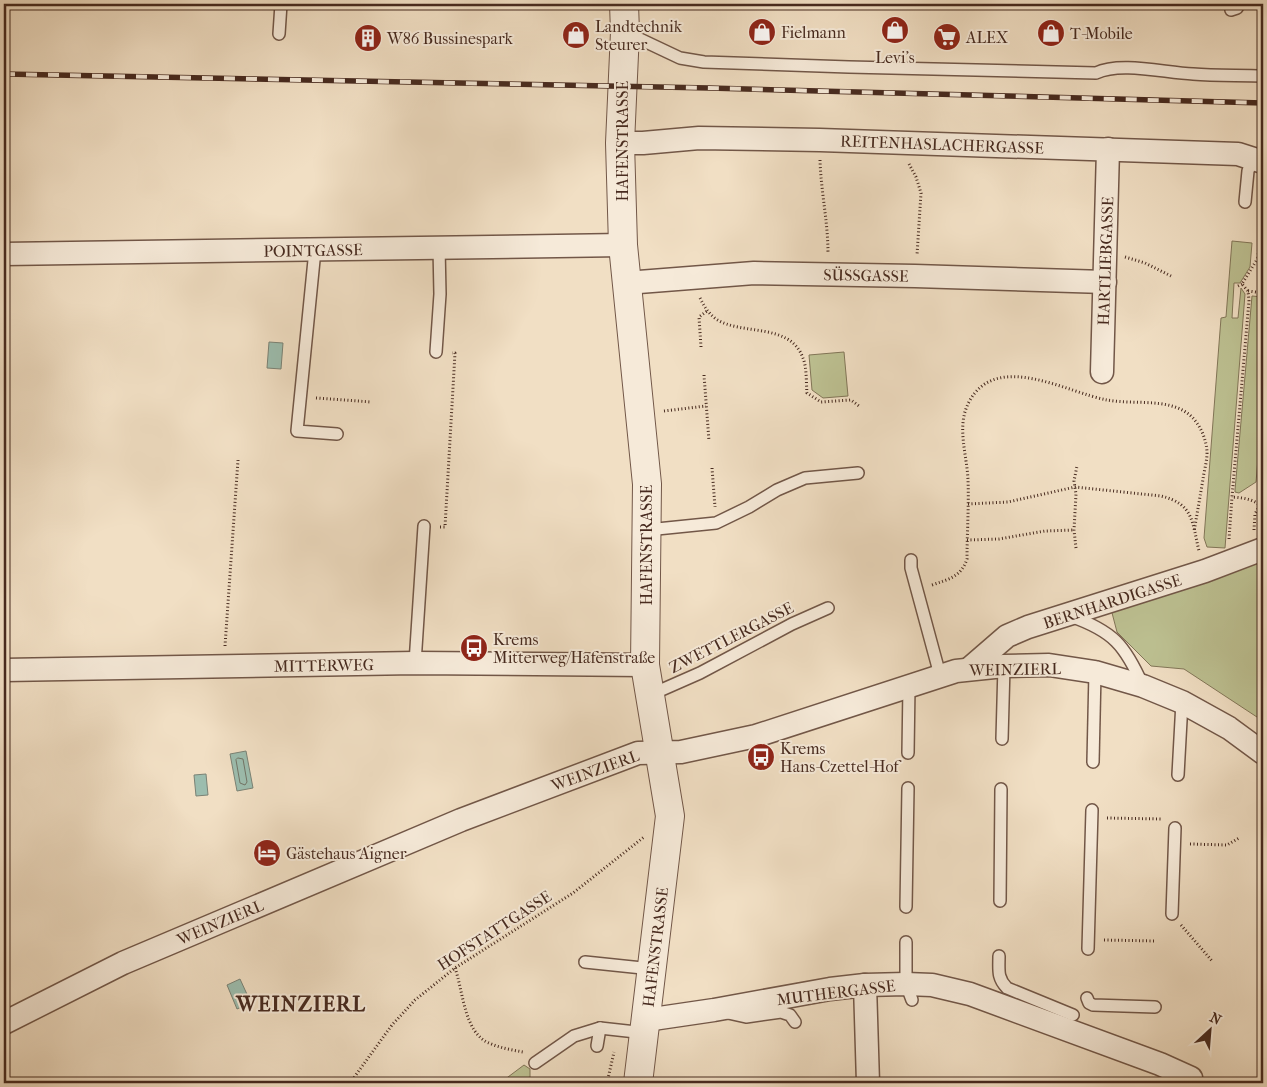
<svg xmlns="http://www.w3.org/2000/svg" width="1267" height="1087" font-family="'IM FELL French Canon',serif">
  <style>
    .green { fill: #bdc192; stroke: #827658 }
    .water { fill: #9cbdae; stroke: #7a8275 }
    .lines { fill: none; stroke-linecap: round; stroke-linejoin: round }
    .shore { stroke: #727466; stroke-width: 1 }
    .service-casing { stroke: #725748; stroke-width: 14 }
    .minor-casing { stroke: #725748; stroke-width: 25 }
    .tertiary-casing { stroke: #725748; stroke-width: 30 }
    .path { stroke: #472a1f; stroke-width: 3; stroke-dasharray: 1 2.5; stroke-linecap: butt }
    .service { stroke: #f6ead9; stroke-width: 11 }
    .minor { stroke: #f6ead9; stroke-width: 22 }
    .tertiary { stroke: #f6ead9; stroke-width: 28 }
    .rail-casing { stroke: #472a1f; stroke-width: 5.5 }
    .rail { stroke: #f6ead9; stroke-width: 4; stroke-dasharray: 11; stroke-linecap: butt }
    .labels { text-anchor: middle; stroke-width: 4; stroke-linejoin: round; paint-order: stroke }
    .poi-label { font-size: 16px; fill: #472a1f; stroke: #f6ead9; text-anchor: start }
    .street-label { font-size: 16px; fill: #472a1f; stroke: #f6ead9 }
    .district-label { font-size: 21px; font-weight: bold; letter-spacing: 1px; fill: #472a1f; stroke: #f6ead9 }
  </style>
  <rect width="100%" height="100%" fill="#f1dfc4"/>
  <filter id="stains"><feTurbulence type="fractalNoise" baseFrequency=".004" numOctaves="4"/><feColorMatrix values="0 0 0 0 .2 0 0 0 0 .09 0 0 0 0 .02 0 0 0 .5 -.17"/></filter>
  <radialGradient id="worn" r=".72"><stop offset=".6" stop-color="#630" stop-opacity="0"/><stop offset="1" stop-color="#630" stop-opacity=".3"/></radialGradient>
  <!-- green -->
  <g class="green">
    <path d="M1232 241 1252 243 1250 267 1240 283H1234L1232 318H1238L1241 288 1245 294 1225 548 1207 547 1204 538 1221 318 1226 317Z"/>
    <path d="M1252 296 1263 297V400L1256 482 1239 493 1235 492V490Z"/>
    <path d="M844 352 848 396 823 398 812 390 809 355Z"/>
    <path d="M1263 554V721L1184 669 1151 666 1117 632 1111 609Z"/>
    <path d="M524 1065 530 1069V1083H500Z"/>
  </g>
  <!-- water -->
  <g class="water">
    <path d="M269 342 283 343 281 369 267 368Z"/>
    <path d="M246 751 253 788 237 791 230 754Z"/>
    <path d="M206 774 208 795 196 796 194 775Z"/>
    <path d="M240 979 251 1003 237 1009 227 985Z"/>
  </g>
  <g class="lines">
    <!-- shore -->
    <path class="shore" d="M238 758 243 759 247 782 245 785 240 783 236 760Z"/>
    <!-- service casing -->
    <g class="service-casing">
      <g id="service">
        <path d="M1231 10 1237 8 1239 4"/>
        <path d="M625 32 680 58 704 62 849 67 1096 73C1121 61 1165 73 1193 74 1216 76 1240 75 1263 76"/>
        <path d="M279 34 281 4"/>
        <path d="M1245 202 1248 171 1253 158"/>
        <path d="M315 250 297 431 337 434"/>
        <path d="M436 352 440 294 439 247"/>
        <path d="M647 530 716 523 749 507 777 490 805 478 858 473"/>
        <path d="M911 560V568L940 675"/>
        <path d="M1070 616C1113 631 1125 645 1143 686"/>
        <path d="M415 663 424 526"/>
        <path d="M650 695 700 673 792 624 828 608"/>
        <path d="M1002 739 1004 666"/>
        <path d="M908 753 909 686"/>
        <path d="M1093 762 1095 672"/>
        <path d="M1178 775 1182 702"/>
        <path d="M1000 901 1001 789"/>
        <path d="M906 907 908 788"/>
        <path d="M1172 914 1175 828"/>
        <path d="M906 942V984L912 1000"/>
        <path d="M1088 949 1092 810"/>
        <path d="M999 956C999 970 997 978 1007 988L1073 1015"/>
        <path d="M585 962 652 969"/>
        <path d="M1087 998 1089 1003 1093 1005 1155 1007"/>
        <path d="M728 1013 746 1017 781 1012 790 1015 795 1022"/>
        <path d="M597 1046 600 1028"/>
        <path d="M535 1063 574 1036 600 1028 645 1033"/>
      </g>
    </g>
    <!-- minor casing -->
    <g class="minor-casing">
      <g id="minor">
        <path d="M620 143H643L699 138 820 140 1238 154 1263 162"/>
        <path d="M4 254 623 245"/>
        <path d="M626 283 754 273 915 276 1105 282"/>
        <path d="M1102 372 1108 149"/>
        <path d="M970 668 1007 636 1028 627 1205 571 1263 549"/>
        <path d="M4 670 415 663 645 665"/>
        <path d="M865 985 868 1083"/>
        <path d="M646 1020 714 1010 830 989 865 985 906 984 932 985 970 994 1160 1064 1191 1078"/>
        <path d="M4 1023 123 963 461 820 638 753 681 752 756 736 956 671 1004 666 1049 665 1095 672 1143 686 1182 702 1229 728 1263 753"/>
      </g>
    </g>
    <!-- tertiary casing -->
    <g class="tertiary-casing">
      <path id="tertiary" d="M624 4 625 32 620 143 623 245 647 484 645 665 670 816 638 1083"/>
    </g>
    <!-- path -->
    <g class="path">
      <path d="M820 160C821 192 828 222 828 253"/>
      <path d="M909 164 916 177 921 193 917 255"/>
      <path d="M1261 208 1258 258 1263 262"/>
      <path d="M1125 257 1145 263 1171 276"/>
      <path d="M1258 258 1242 284 1248 291 1249 301 1232 497C1244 498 1257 499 1263 510"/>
      <path d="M1238 286 1242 284"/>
      <path d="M1248 291 1263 293"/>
      <path d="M700 298C704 306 708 313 716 319 742 336 790 322 803 358 807 368 806 382 807 393L821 402 851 400 859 406"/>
      <path d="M701 347 699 317 707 311"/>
      <path d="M704 375 709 441"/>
      <path d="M316 398 371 402"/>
      <path d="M664 411 706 406"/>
      <path d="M712 468 715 507"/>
      <path d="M968 504 1008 502 1075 487 1161 496C1194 504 1192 522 1199 551"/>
      <path d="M440 527H445L455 353H452"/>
      <path d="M1254 530 1255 514 1260 505"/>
      <path d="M1229 539 1232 497"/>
      <path d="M967 540 999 539 1045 531 1074 530"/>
      <path d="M1076 548 1074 530 1076 494 1074 481 1077 466"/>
      <path d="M932 585C949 579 961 577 967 559 967 533 969 506 968 480 967 454 956 426 969 402 996 350 1068 393 1107 400 1139 406 1182 394 1200 428 1204 435 1207 445 1207 453 1207 462 1204 471 1203 479 1200 497 1197 514 1194 532"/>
      <path d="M225 646 238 460"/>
      <path d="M1107 818 1163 819"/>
      <path d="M1190 844 1227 845 1239 838"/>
      <path d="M1181 925 1213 962"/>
      <path d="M1104 940 1156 941"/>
      <path d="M455 968C463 990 464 1033 489 1043 500 1048 512 1050 523 1052"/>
      <path d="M350 1083 392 1025 415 1000 455 968 573 893 644 837"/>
      <path d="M607 1083 614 1052"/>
    </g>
    <!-- service -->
    <use href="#service" class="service"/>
    <!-- minor -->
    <use href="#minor" class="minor"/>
    <!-- tertiary -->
    <use href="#tertiary" class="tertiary"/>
    <!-- rail casing -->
    <g class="rail-casing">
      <path id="rail" d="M4 74 709 88 1263 103"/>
    </g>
    <!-- rail -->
    <use href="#rail" class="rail"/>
  </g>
  <!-- icons -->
  <defs>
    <g id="shop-disc" transform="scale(1.4375)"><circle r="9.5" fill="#8f2418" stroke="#f6ead9"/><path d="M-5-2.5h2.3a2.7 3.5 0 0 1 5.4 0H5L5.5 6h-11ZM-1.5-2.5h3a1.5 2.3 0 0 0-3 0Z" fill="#fff"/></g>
    <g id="supermarket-disc" transform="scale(1.4375)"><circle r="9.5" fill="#8f2418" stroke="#f6ead9"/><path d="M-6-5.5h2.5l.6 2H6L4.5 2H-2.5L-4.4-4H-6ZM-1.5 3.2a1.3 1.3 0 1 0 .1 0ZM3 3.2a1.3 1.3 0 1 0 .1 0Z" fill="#fff"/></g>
    <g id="building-disc" transform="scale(1.4375)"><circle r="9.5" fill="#8f2418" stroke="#f6ead9"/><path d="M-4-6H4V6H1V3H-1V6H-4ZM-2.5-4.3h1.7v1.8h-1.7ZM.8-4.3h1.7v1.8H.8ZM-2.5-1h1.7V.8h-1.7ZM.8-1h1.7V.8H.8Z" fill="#fff"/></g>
    <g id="bus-disc" transform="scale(1.4375)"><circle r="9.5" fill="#8f2418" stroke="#f6ead9"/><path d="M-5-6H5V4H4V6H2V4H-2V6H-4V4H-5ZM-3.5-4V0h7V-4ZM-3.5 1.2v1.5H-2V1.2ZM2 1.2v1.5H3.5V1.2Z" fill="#fff"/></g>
    <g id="hotel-disc" transform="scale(1.4375)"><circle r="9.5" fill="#8f2418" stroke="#f6ead9"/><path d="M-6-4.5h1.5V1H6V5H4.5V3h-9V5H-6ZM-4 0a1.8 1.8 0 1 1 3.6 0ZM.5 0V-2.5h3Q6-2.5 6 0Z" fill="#fff"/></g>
  </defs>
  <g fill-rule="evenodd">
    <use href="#shop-disc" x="895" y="30"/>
    <use href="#shop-disc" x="762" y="32"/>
    <use href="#shop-disc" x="1051" y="33"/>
    <use href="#shop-disc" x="576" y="35"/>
    <use href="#supermarket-disc" x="947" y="37"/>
    <use href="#building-disc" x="368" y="38"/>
    <use href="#bus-disc" x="474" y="648"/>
    <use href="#bus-disc" x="761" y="757"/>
    <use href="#hotel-disc" x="267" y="853"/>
  </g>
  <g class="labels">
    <!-- poi labels -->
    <g class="poi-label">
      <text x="595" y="32">Landtechnik<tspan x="595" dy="18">Steurer</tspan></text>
      <text x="781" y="38">Fielmann</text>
      <text x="1070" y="39">T-Mobile</text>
      <text x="966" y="43">ALEX</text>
      <text x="387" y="44">W86 Bussinespark</text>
      <text x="895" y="63" text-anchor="middle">Levi's</text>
      <text x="493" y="645">Krems<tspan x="493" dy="18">Mitterweg/Hafenstraße</tspan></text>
      <text x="780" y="754">Krems<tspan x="780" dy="18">Hans-Czettel-Hof</tspan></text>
      <text x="286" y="859">Gästehaus Aigner</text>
    </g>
    <!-- street labels -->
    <g class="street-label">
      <text transform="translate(622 141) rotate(-90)" y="6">HAFENSTRASSE</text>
      <text transform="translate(942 144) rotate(2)" y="6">REITENHASLACHERGASSE</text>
      <text transform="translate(313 250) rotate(-1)" y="6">POINTGASSE</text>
      <text transform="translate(1105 261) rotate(-88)" y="6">HARTLIEBGASSE</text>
      <text transform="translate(866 275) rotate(1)" y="6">SÜSSGASSE</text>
      <text transform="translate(646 545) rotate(-90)" y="6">HAFENSTRASSE</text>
      <text transform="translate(1112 601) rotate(-18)" y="6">BERNHARDIGASSE</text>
      <text transform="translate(731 637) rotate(-27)" y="6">ZWETTLERGASSE</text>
      <text transform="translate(324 665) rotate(-1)" y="6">MITTERWEG</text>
      <text transform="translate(1015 669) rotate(-1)" y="6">WEINZIERL</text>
      <text transform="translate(595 770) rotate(-20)" y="6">WEINZIERL</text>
      <text transform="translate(220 922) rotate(-23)" y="6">WEINZIERL</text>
      <text transform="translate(494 930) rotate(-33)" y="6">HOFSTATTGASSE</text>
      <text transform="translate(655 947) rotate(-83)" y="6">HAFENSTRASSE</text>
      <text transform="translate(836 992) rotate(-7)" y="6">MUTHERGASSE</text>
    </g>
    <!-- district labels -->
    <g class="district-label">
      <text x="301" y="1011">WEINZIERL</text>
    </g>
  </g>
  <!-- margin -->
  <rect width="1267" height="1087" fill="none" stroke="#f1dfc4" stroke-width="20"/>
  <rect x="5" y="5" width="1257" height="1077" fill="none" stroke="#472a1f" stroke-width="2.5"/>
  <rect x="10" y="10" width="1247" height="1067" fill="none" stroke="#472a1f"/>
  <!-- north arrow -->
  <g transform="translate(1210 1030) rotate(26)" stroke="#f6ead9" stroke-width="4" paint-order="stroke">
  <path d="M0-4L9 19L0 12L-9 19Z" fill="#472a1f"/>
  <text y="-8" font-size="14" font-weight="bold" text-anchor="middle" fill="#472a1f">N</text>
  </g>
  <rect width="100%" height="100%" filter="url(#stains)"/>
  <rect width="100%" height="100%" fill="url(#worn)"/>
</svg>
